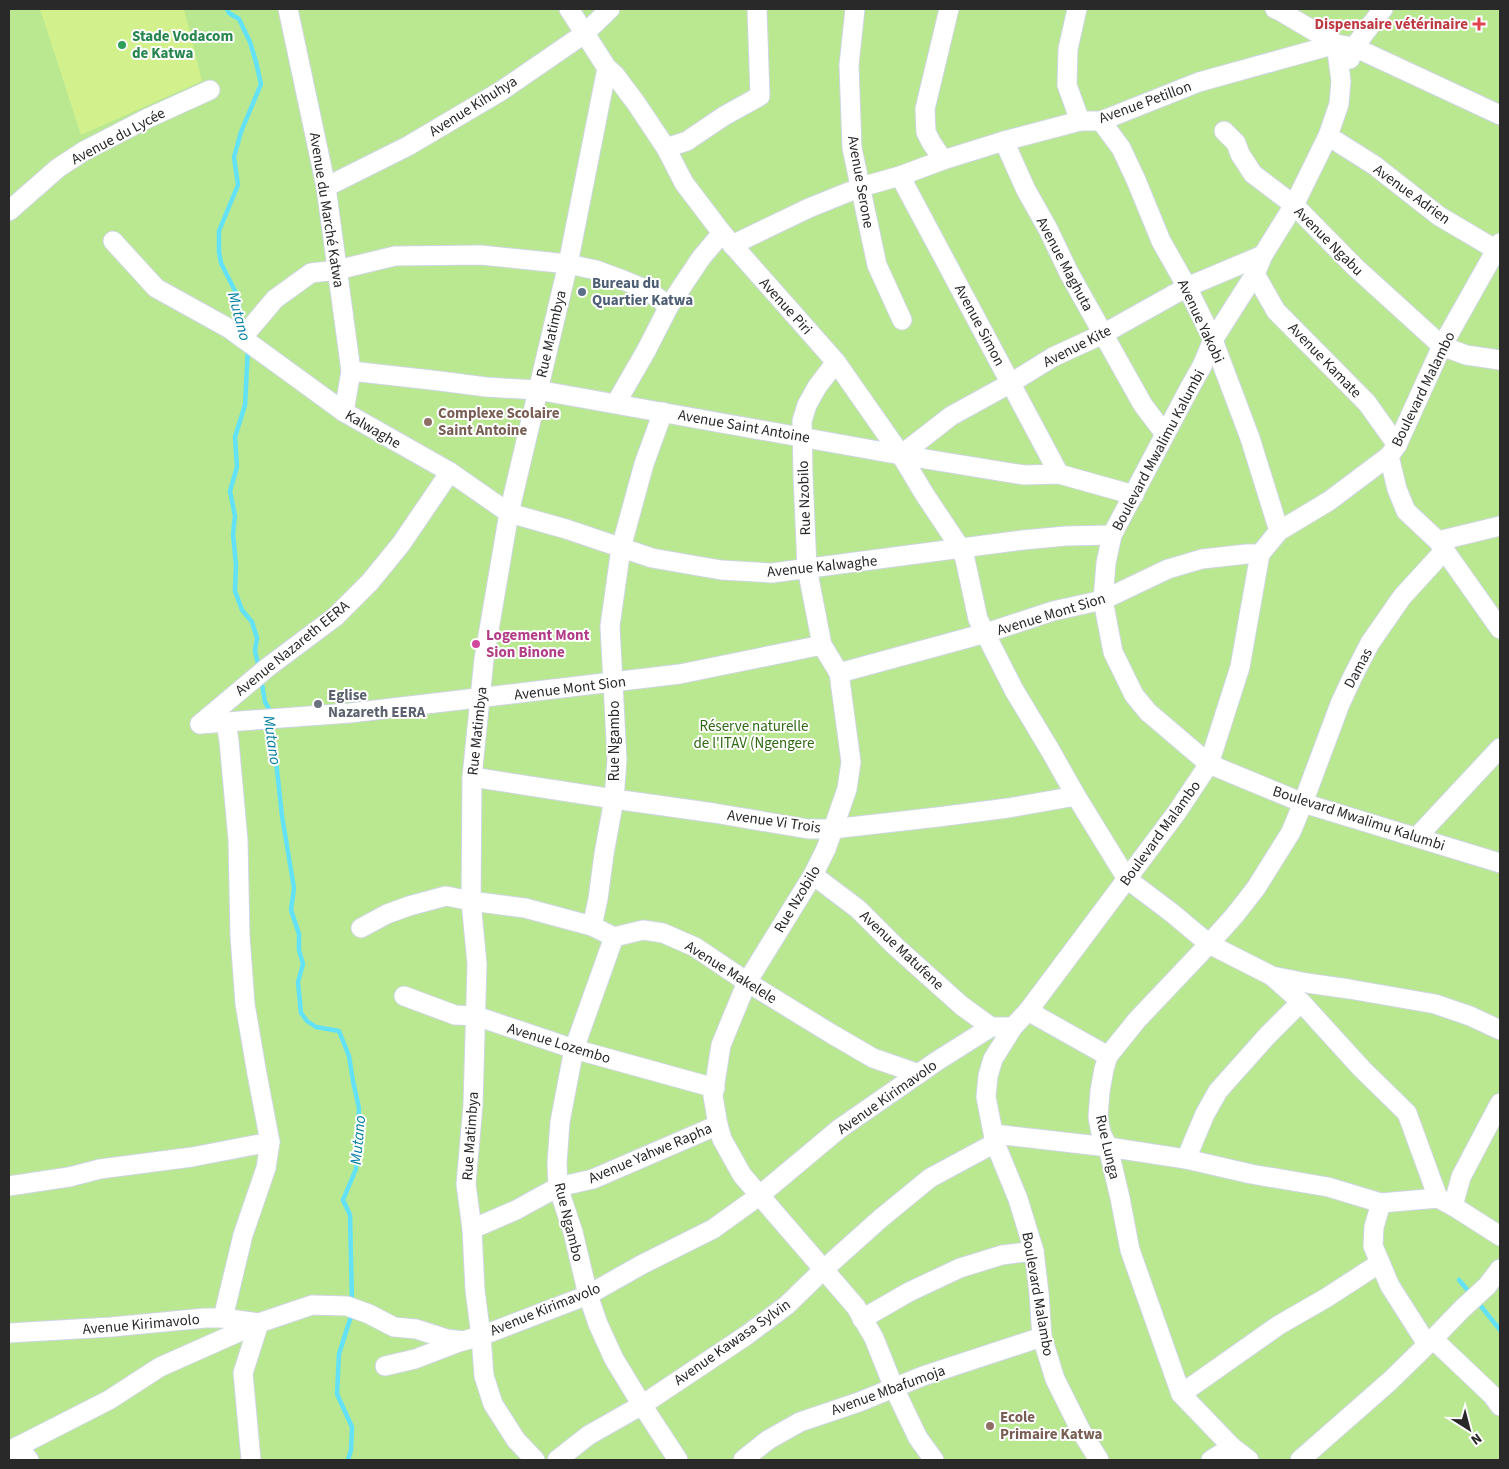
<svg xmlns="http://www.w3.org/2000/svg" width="1509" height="1469" font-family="'Source Sans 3',sans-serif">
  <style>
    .green { fill: #b9e891 }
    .pitch { fill: #d2f08b }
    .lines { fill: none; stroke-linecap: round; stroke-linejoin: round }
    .stream { stroke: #63e2f7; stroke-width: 4.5 }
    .minor-casing { stroke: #ced5e3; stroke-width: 21 }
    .minor { stroke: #fff; stroke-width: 19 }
    .health-dot { fill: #e0444e; stroke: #fff; stroke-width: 2 }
    .leisure-dot { fill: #2e9e5b; stroke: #fff; stroke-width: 2 }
    .service-dot { fill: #5c6f8a; stroke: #fff; stroke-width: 2 }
    .education-dot { fill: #8d6e63; stroke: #fff; stroke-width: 2 }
    .hotel-dot { fill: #d1479c; stroke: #fff; stroke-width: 2 }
    .worship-dot { fill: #6b7280; stroke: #fff; stroke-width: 2 }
    .labels { text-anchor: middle; stroke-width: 4; stroke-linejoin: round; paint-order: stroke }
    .health-label { font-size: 15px; font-weight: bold; fill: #be3a42; stroke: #fff; text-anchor: end }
    .leisure-label { font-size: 15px; font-weight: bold; fill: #27864d; stroke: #fff; text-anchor: start }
    .street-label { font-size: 15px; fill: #292929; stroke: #fff }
    .service-label { font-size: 15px; font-weight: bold; fill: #4e5e75; stroke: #fff; text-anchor: start }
    .education-label { font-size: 15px; font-weight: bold; fill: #785e54; stroke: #fff; text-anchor: start }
    .hotel-label { font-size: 15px; font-weight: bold; fill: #b23c85; stroke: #fff; text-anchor: start }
    .worship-label { font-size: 15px; font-weight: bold; fill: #5b616d; stroke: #fff; text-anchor: start }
    .park-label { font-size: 15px; fill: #316a14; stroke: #fff }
    .water-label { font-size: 16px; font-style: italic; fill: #037fa2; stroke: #fff }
  </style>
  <rect width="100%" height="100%" fill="#ece2d9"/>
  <!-- green -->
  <rect class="green" x="9" y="9" width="1491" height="1451"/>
  <!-- pitch -->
  <path class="pitch" d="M40 9H184L202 81 81 135Z"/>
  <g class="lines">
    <!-- stream -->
    <g class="stream">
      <path d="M227 9 229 13 239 19 250 42 256 62 261 84 241 132 234 157 238 185 219 231V252L221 263 238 297 240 316 245 326"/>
      <path d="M248 348 245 405 235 437 237 467 230 491 235 516 233 534 236 565 235 591 242 610 252 622 257 638 255 651 259 668"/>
      <path d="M261 678 265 702 272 714"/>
      <path d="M272 724 282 816 294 888 291 910 299 934V950L303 964 298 982 301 1013 307 1021 316 1027 339 1031 349 1056 353 1081 359 1108 356 1169 343 1200 350 1215 352 1302"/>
      <path d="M1459 1280 1470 1293"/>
      <path d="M1480 1305 1500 1330"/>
      <path d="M348 1460 351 1450 352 1427 337 1394 339 1354 352 1313"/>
    </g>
    <!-- minor casing -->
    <g class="minor-casing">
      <g id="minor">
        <path d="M288 9 326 187 351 371 344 412"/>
        <path d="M855 9 849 65 852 148 877 265 902 320"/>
        <path d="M1077 9 1068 49 1067 85 1080 121"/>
        <path d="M1275 9 1280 11 1336 44 1341 81 1339 104 1328 136 1294 205 1263 255 1255 274 1213 340 1202 366 1189 389 1112 535 1106 563 1103 600 1113 652 1134 695 1148 712 1209 764 1303 803 1500 863"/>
        <path d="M1350 59 1354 47 1383 9"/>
        <path d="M607 68 615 75 636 103 666 148 684 183 722 233 836 362 901 455 925 495 961 549 965 559 978 619 1014 690 1050 750 1076 796 1127 879 1172 913 1209 944 1272 976 1307 983 1349 989 1435 1004 1470 1016 1500 1030"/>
        <path d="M1101 121 1121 148 1136 180 1161 241 1187 287 1213 340 1250 438 1279 531"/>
        <path d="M1224 131 1236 143 1240 154 1253 174 1294 205 1355 267 1442 346 1466 355 1500 360"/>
        <path d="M1328 136 1374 165 1439 216 1500 252"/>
        <path d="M1004 141 1026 190 1048 229 1069 273 1143 405 1165 434"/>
        <path d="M666 148 687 141 724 116 760 96 757 9"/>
        <path d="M943 160 931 142 926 132 925 109 949 9"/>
        <path d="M900 176 1059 474"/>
        <path d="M326 187 408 146 501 91 584 34 610 9"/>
        <path d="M9 211 58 168 84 151 146 119 210 90"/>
        <path d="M113 241 156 288 230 329 344 412 450 472 509 513 566 529 652 558 721 570 772 573 1023 540 1066 536 1112 535"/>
        <path d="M732 245 809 208 861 187 900 176 943 160 1004 141 1080 121H1101L1199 82 1336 44 1354 47 1500 115"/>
        <path d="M1255 274 1276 311 1367 403 1397 445"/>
        <path d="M242 338 275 299 311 273 337 270 395 256 481 255 568 264 596 270 623 280 647 290 669 306"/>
        <path d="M836 362 817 387 807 405 802 421 803 476 807 568 822 645 839 673 851 762 847 789 826 849 813 875 747 982 721 1045 713 1096 718 1125 722 1139 742 1175 856 1307 874 1338 894 1388 918 1438 934 1460"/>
        <path d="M351 371 440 381 486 387 537 390 901 455 1024 475 1059 474 1134 495"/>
        <path d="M616 403 646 351 669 306 701 258 722 233"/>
        <path d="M901 455 951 416 1011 383 1053 357 1103 334 1187 287 1263 255"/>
        <path d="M1389 456 1397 489 1406 511 1438 541 1500 629"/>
        <path d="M1438 541 1500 526"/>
        <path d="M839 673 986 633 1053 611 1103 600 1168 569 1202 559 1247 554H1260"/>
        <path d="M200 724 350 713 680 674 822 645"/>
        <path d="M200 724 268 667 335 617 370 582 401 544 450 472"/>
        <path d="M472 777 614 799 714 813 808 829H832L938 817 1008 808 1076 796"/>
        <path d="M1417 837 1500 748"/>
        <path d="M813 875 858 909 895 946 962 1006 991 1027"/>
        <path d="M592 926 598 899 604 854 614 799 617 760 610 626 621 548 644 464 663 412"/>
        <path d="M361 928 387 914 409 906 446 896 471 901 525 908 592 926 614 937 643 930 663 933 695 947 747 982 830 1033 873 1058 919 1074"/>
        <path d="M614 937 574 1049 560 1122 557 1163 558 1187 573 1232 588 1295 598 1324 614 1359 642 1405 678 1460"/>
        <path d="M1273 977 1301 1002 1362 1069 1407 1113 1438 1198 1453 1206 1500 1236"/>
        <path d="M404 996 455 1015 476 1016 574 1049 715 1088"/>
        <path d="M1028 1011 1108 1056"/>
        <path d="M994 1134 1108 1147 1186 1159 1251 1174 1328 1187 1381 1203 1438 1198"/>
        <path d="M1186 1159 1205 1114 1218 1091 1267 1036 1301 1002"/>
        <path d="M9 1186 69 1177 100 1169 192 1157 270 1142"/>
        <path d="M1381 1203 1374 1227 1373 1246 1390 1286 1427 1344"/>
        <path d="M1453 1206 1461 1177 1500 1103"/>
        <path d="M472 1229 516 1210 558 1187 593 1179 718 1125"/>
        <path d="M223 1318 243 1235 266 1168 270 1142 257 1074 245 1004 240 936 238 840 229 741 226 722"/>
        <path d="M862 1319 909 1292 960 1268 1002 1255 1034 1251"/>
        <path d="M9 1333 111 1327 205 1318H223L259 1323 312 1305 347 1306 369 1314 394 1327 416 1329 447 1339 463 1341 481 1336 588 1295 641 1265 713 1229 759 1196 839 1129 937 1061 991 1027H1013"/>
        <path d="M1433 1339 1492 1395 1500 1406"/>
        <path d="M385 1366 415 1359 462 1341"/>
        <path d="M1181 1394 1279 1325 1326 1298 1380 1263"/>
        <path d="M18 1446 29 1460"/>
        <path d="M9 1451 109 1400 160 1367 259 1323"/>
        <path d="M251 1460 243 1373 259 1323"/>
        <path d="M535 1460 516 1440 493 1404 484 1376 481 1336 475 1290 472 1229 466 1184 473 1105 477 964 471 901 472 777 484 659 509 513 568 264 607 68 569 9"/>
        <path d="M557 1460 589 1435 642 1405 747 1335 787 1305 823 1270 880 1219 930 1178 995 1143"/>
        <path d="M743 1460 768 1440 800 1422 859 1402 923 1376 1042 1337"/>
        <path d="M1099 1460 1081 1431 1055 1379 1042 1337 1039 1293 1034 1251 1018 1199 995 1143 986 1097 988 1076 993 1059 1013 1027 1028 1011 1177 812 1209 764 1240 667 1260 554 1279 531 1329 501 1389 456 1397 445 1442 346 1500 243"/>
        <path d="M1211 1460 1232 1447"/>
        <path d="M1249 1460 1232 1447 1181 1394 1130 1250 1120 1198 1108 1147 1101 1133 1098 1117 1100 1091 1104 1069 1108 1056 1137 1020 1209 944 1235 915 1256 888 1291 832 1303 803 1340 704 1353 676 1370 643 1402 597 1444 551"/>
        <path d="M1300 1460 1390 1381 1433 1339 1462 1309 1487 1286 1500 1269"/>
      </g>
    </g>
    <!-- minor -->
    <use href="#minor" class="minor"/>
  </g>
  <!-- markers -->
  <path class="health-dot" d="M1476.5 16.5h5v5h5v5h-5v5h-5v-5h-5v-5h5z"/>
  <circle class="leisure-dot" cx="122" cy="45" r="5"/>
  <circle class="service-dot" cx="582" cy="292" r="5"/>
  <g class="education-dot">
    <circle cx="428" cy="422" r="5"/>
    <circle cx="990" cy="1426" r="5"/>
  </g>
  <circle class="hotel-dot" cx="476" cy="644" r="5"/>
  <circle class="worship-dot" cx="318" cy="704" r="5"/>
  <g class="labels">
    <!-- health labels -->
    <g class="health-label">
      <text x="1468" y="29">Dispensaire vétérinaire</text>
    </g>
    <!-- leisure labels -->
    <g class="leisure-label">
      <text x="132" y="41">Stade Vodacom<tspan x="132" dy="17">de Katwa</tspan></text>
    </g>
    <!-- street labels -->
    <g class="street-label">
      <text transform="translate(1145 102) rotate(-20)" y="5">Avenue Petillon</text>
      <text transform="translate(473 106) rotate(-32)" y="5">Avenue Kihuhya</text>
      <text transform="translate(118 136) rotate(-28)" y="5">Avenue du Lycée</text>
      <text transform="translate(861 182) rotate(80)" y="5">Avenue Serone</text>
      <text transform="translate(1412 194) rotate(36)" y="5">Avenue Adrien</text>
      <text transform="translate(327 210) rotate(81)" y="5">Avenue du Marché Katwa</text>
      <text transform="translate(1329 241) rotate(45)" y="5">Avenue Ngabu</text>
      <text transform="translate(1065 264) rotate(62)" y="5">Avenue Maghuta</text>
      <text transform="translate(786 306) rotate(48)" y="5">Avenue Piri</text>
      <text transform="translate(1201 321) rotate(65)" y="5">Avenue Yakobi</text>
      <text transform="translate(980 325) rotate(62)" y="5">Avenue Simon</text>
      <text transform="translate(551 334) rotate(-77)" y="5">Rue Matimbya</text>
      <text transform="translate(1077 346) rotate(-27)" y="5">Avenue Kite</text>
      <text transform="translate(1325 360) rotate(46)" y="5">Avenue Kamate</text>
      <text transform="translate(1423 389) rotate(-64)" y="5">Boulevard Malambo</text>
      <text transform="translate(744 426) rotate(10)" y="5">Avenue Saint Antoine</text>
      <text transform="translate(373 429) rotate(30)" y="5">Kalwaghe</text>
      <text transform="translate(1158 450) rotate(-62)" y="5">Boulevard Mwalimu Kalumbi</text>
      <text transform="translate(804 498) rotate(-92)" y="5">Rue Nzobilo</text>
      <text transform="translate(822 566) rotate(-6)" y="5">Avenue Kalwaghe</text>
      <text transform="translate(1051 614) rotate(-17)" y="5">Avenue Mont Sion</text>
      <text transform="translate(292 648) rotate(-39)" y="5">Avenue Nazareth EERA</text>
      <text transform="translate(1358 668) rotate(-62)" y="5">Damas</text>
      <text transform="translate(570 688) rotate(-7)" y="5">Avenue Mont Sion</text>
      <text transform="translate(477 731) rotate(-84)" y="5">Rue Matimbya</text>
      <text transform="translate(614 741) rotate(-90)" y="5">Rue Ngambo</text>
      <text transform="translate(1359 818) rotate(18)" y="5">Boulevard Mwalimu Kalumbi</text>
      <text transform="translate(774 821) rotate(8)" y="5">Avenue Vi Trois</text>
      <text transform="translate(1160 833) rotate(-54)" y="5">Boulevard Malambo</text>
      <text transform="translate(797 899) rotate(-59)" y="5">Rue Nzobilo</text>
      <text transform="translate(902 950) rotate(43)" y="5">Avenue Matufene</text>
      <text transform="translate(731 972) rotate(32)" y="5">Avenue Makelele</text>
      <text transform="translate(559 1043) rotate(17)" y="5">Avenue Lozembo</text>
      <text transform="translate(887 1097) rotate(-35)" y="5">Avenue Kirimavolo</text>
      <text transform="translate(470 1136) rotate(-86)" y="5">Rue Matimbya</text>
      <text transform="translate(1108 1147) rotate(77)" y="5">Rue Lunga</text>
      <text transform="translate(650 1153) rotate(-23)" y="5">Avenue Yahwe Rapha</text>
      <text transform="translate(569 1222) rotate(76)" y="5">Rue Ngambo</text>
      <text transform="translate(1038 1294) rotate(80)" y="5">Boulevard Malambo</text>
      <text transform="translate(545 1309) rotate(-22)" y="5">Avenue Kirimavolo</text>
      <text transform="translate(141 1324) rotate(-5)" y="5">Avenue Kirimavolo</text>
      <text transform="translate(732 1342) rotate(-35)" y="5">Avenue Kawasa Sylvin</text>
      <text transform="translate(888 1390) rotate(-20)" y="5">Avenue Mbafumoja</text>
    </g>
    <!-- service labels -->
    <g class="service-label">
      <text x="592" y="288">Bureau du<tspan x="592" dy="17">Quartier Katwa</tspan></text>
    </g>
    <!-- education labels -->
    <g class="education-label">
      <text x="438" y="418">Complexe Scolaire<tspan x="438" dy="17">Saint Antoine</tspan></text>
      <text x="1000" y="1422">Ecole<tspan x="1000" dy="17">Primaire Katwa</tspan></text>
    </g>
    <!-- hotel labels -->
    <g class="hotel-label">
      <text x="486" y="640">Logement Mont<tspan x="486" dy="17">Sion Binone</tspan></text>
    </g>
    <!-- worship labels -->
    <g class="worship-label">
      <text x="328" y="700">Eglise<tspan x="328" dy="17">Nazareth EERA</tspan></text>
    </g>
    <!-- park labels -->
    <g class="park-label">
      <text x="754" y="731">Réserve naturelle<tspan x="754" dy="17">de l'ITAV (Ngengere</tspan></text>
    </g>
    <!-- water labels -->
    <g class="water-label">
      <text transform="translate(240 316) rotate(75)" y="6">Mutano</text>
      <text transform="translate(273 740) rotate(82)" y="6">Mutano</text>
      <text transform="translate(357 1140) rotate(-85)" y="6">Mutano</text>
    </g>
  </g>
  <!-- border -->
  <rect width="1509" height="1469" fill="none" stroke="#292929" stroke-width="20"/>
  <!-- north arrow -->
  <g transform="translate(1469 1429) rotate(144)" stroke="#ffffff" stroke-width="4" paint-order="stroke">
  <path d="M0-4L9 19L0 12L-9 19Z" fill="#292929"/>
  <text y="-8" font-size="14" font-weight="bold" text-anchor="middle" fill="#292929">N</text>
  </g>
</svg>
